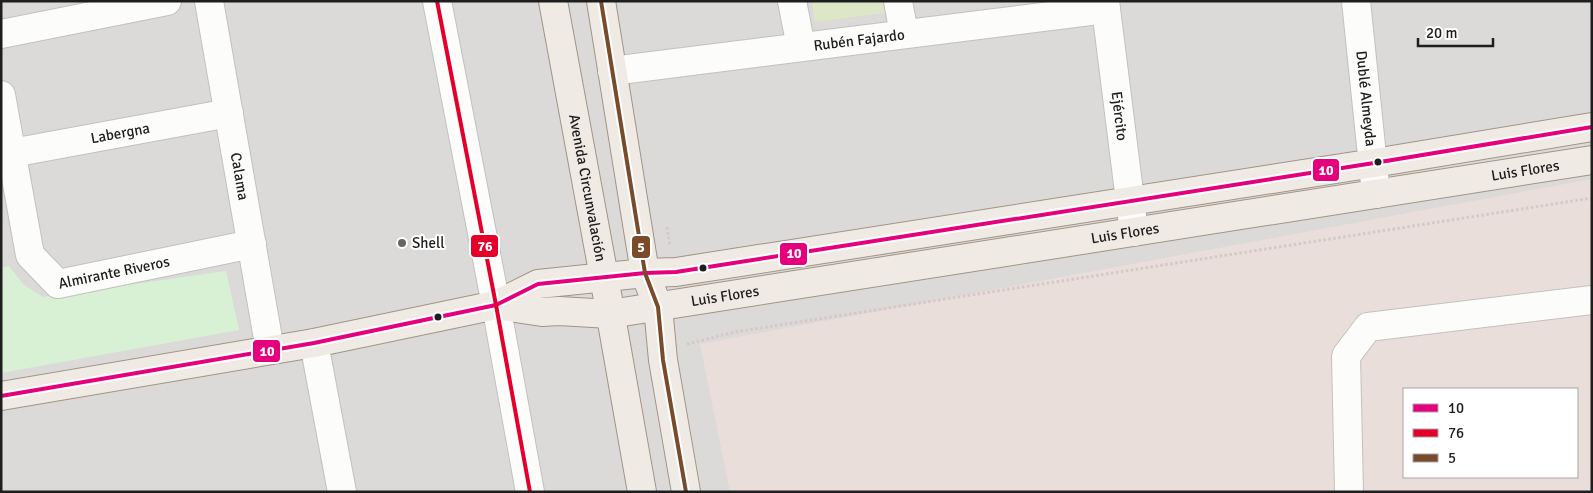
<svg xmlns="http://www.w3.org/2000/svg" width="1593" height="493" font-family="Signika,sans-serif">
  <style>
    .residential { fill: #dbdad8; fill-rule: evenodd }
    .military { fill: #eadedb; fill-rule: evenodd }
    .grass { fill: #dde7c8 }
    .park { fill: #d8f0d4 }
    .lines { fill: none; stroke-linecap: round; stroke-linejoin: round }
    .minor-casing { stroke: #c2c1bf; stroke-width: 30 }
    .major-casing { stroke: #a19486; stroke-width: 30 }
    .path { stroke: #d5c8c7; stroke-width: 3; stroke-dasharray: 2.5 2.5; stroke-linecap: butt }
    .minor { stroke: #fcfcfb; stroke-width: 28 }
    .major { stroke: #f0eae5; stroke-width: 28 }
    .bus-1-casing { stroke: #fff; stroke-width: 8 }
    .bus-2-casing { stroke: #fff; stroke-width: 8 }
    .bus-3-casing { stroke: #fff; stroke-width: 8 }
    .bus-1 { stroke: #e5007d; stroke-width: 4 }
    .bus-2 { stroke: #e4002b; stroke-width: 4 }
    .bus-3 { stroke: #7a4b2a; stroke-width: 4 }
    .bus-dot { fill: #1e1e1e; stroke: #fff; stroke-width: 2 }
    .poi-dot { fill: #666564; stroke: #fff; stroke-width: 2 }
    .labels { text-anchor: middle; stroke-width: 4; stroke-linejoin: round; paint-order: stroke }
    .street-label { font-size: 15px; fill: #1e1e1e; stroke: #fff }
    .poi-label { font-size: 15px; fill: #1e1e1e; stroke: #fff; text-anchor: start }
    .line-badge { stroke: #fff; stroke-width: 2 }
    .badge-label { font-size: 14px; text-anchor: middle; font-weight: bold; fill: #fff }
  </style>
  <rect width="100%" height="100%" fill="#eceae7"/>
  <!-- residential -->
  <path class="residential" d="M1 1H1592V492H1ZM1404 389H1577V477H1404Z"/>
  <!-- military -->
  <path class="military" d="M1592 179V492H730L700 344ZM1404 389H1577V477H1404Z"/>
  <!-- grass -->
  <path class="grass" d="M812 1H889L891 12 815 22Z"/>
  <!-- park -->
  <path class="park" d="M9 266 24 285 43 297 226 271 239 330 1 373V268Z"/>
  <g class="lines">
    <!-- minor casing -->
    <g class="minor-casing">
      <g id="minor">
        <path id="s1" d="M209 1 270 350"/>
        <path d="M437 1 496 305 530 492"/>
        <path d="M792 1 801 47"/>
        <path d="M898 1 904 34"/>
        <path id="s2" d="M1105 1 1134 232"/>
        <path id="s3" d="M1356 1 1376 194"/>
        <path d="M1 34 167 1"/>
        <path id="s4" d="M612 71 1106 9"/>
        <path id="s5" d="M1 95 30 255 58 284 252 244"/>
        <path id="s6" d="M12 153 229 113"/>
        <path d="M314 343 342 492"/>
        <path d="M1349 492 1346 356 1368 327 1592 300"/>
      </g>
    </g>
    <!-- major casing -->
    <g class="major-casing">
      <g id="major">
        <path id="s7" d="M553 1 604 277 642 492"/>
        <path d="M601 1 645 273 658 307 663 360 686 492"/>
        <path id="s8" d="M496 305 542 312 559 311 610 314 1592 160"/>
        <path d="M1 396 314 343 496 305 538 284 645 273 676 272 1374 163 1592 127"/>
      </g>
    </g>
    <!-- path -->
    <g class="path">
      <path d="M667 227 670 246"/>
      <path d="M687 344 735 332 1592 198"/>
    </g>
    <!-- minor -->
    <use href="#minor" class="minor"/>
    <!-- major -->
    <use href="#major" class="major"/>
    <!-- bus-1 casing -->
    <g class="bus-1-casing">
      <path id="bus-1" d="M1 396 314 343 496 305 538 284 645 273 676 272 1374 163 1592 127"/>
    </g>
    <!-- bus-2 casing -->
    <g class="bus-2-casing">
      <path id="bus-2" d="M437 1 496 305 530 492"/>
    </g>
    <!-- bus-3 casing -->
    <g class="bus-3-casing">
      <path id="bus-3" d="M601 1 645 273 658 307 663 360 686 492"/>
    </g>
    <!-- bus-1 -->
    <use href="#bus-1" class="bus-1"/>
    <!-- bus-2 -->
    <use href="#bus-2" class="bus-2"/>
    <!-- bus-3 -->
    <use href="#bus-3" class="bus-3"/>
  </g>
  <!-- markers -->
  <g class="bus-dot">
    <circle cx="1378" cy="162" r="4.5"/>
    <circle cx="703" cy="268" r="4.5"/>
    <circle cx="438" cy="317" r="4.5"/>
  </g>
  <circle class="poi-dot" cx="402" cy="243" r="5"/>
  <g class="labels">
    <!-- street labels -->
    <g class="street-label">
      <text dy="5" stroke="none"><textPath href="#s4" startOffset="249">Rubén Fajardo</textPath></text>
      <text dy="5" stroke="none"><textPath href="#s3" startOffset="98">Dublé Almeyda</textPath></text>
      <text dy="5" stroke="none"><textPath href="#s2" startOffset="116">Ejército</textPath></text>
      <text dy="5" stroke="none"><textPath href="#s6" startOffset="110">Labergna</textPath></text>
      <text dy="5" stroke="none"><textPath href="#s8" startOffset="1041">Luis Flores</textPath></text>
      <text dy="5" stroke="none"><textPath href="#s1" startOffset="178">Calama</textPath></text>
      <text dy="5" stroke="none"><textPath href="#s7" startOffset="190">Avenida Circunvalación</textPath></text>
      <text dy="5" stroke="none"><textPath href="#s8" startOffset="636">Luis Flores</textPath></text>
      <text dy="5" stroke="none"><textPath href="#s5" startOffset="260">Almirante Riveros</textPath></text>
      <text dy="5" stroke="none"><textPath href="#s8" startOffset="231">Luis Flores</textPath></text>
    </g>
    <!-- poi labels -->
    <g class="poi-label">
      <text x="412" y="248">Shell</text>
    </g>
  </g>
  <g class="line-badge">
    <rect x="1312" y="158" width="28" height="24" rx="5" fill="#e5007d"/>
    <rect x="470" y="234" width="29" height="24" rx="5" fill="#e4002b"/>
    <rect x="631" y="235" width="20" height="24" rx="5" fill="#7a4b2a"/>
    <rect x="779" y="242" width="29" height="24" rx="5" fill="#e5007d"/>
    <rect x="252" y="339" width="29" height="24" rx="5" fill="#e5007d"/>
  </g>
  <g class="badge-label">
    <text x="1326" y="175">10</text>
    <text x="485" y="251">76</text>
    <text x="641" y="252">5</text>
    <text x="794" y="258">10</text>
    <text x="267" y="356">10</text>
  </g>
  <!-- border -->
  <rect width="1593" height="493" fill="none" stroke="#1e1e1e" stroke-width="5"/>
  <!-- legend -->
  <rect x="1403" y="388" width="175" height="90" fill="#ffffff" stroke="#a5a5a5"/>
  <rect x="1413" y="404" width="25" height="8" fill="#e5007d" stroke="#a5a5a5"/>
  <text x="1448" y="413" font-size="15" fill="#1e1e1e">10</text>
  <rect x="1413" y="429" width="25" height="8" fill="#e4002b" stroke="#a5a5a5"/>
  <text x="1448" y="438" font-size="15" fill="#1e1e1e">76</text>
  <rect x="1413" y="454" width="25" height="8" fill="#7a4b2a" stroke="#a5a5a5"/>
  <text x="1448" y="463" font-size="15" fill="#1e1e1e">5</text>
  <!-- scale -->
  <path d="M1418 38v8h75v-8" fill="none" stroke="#1e1e1e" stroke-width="2.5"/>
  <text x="1426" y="38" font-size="15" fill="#1e1e1e" stroke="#ffffff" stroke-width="4" paint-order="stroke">20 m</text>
</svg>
